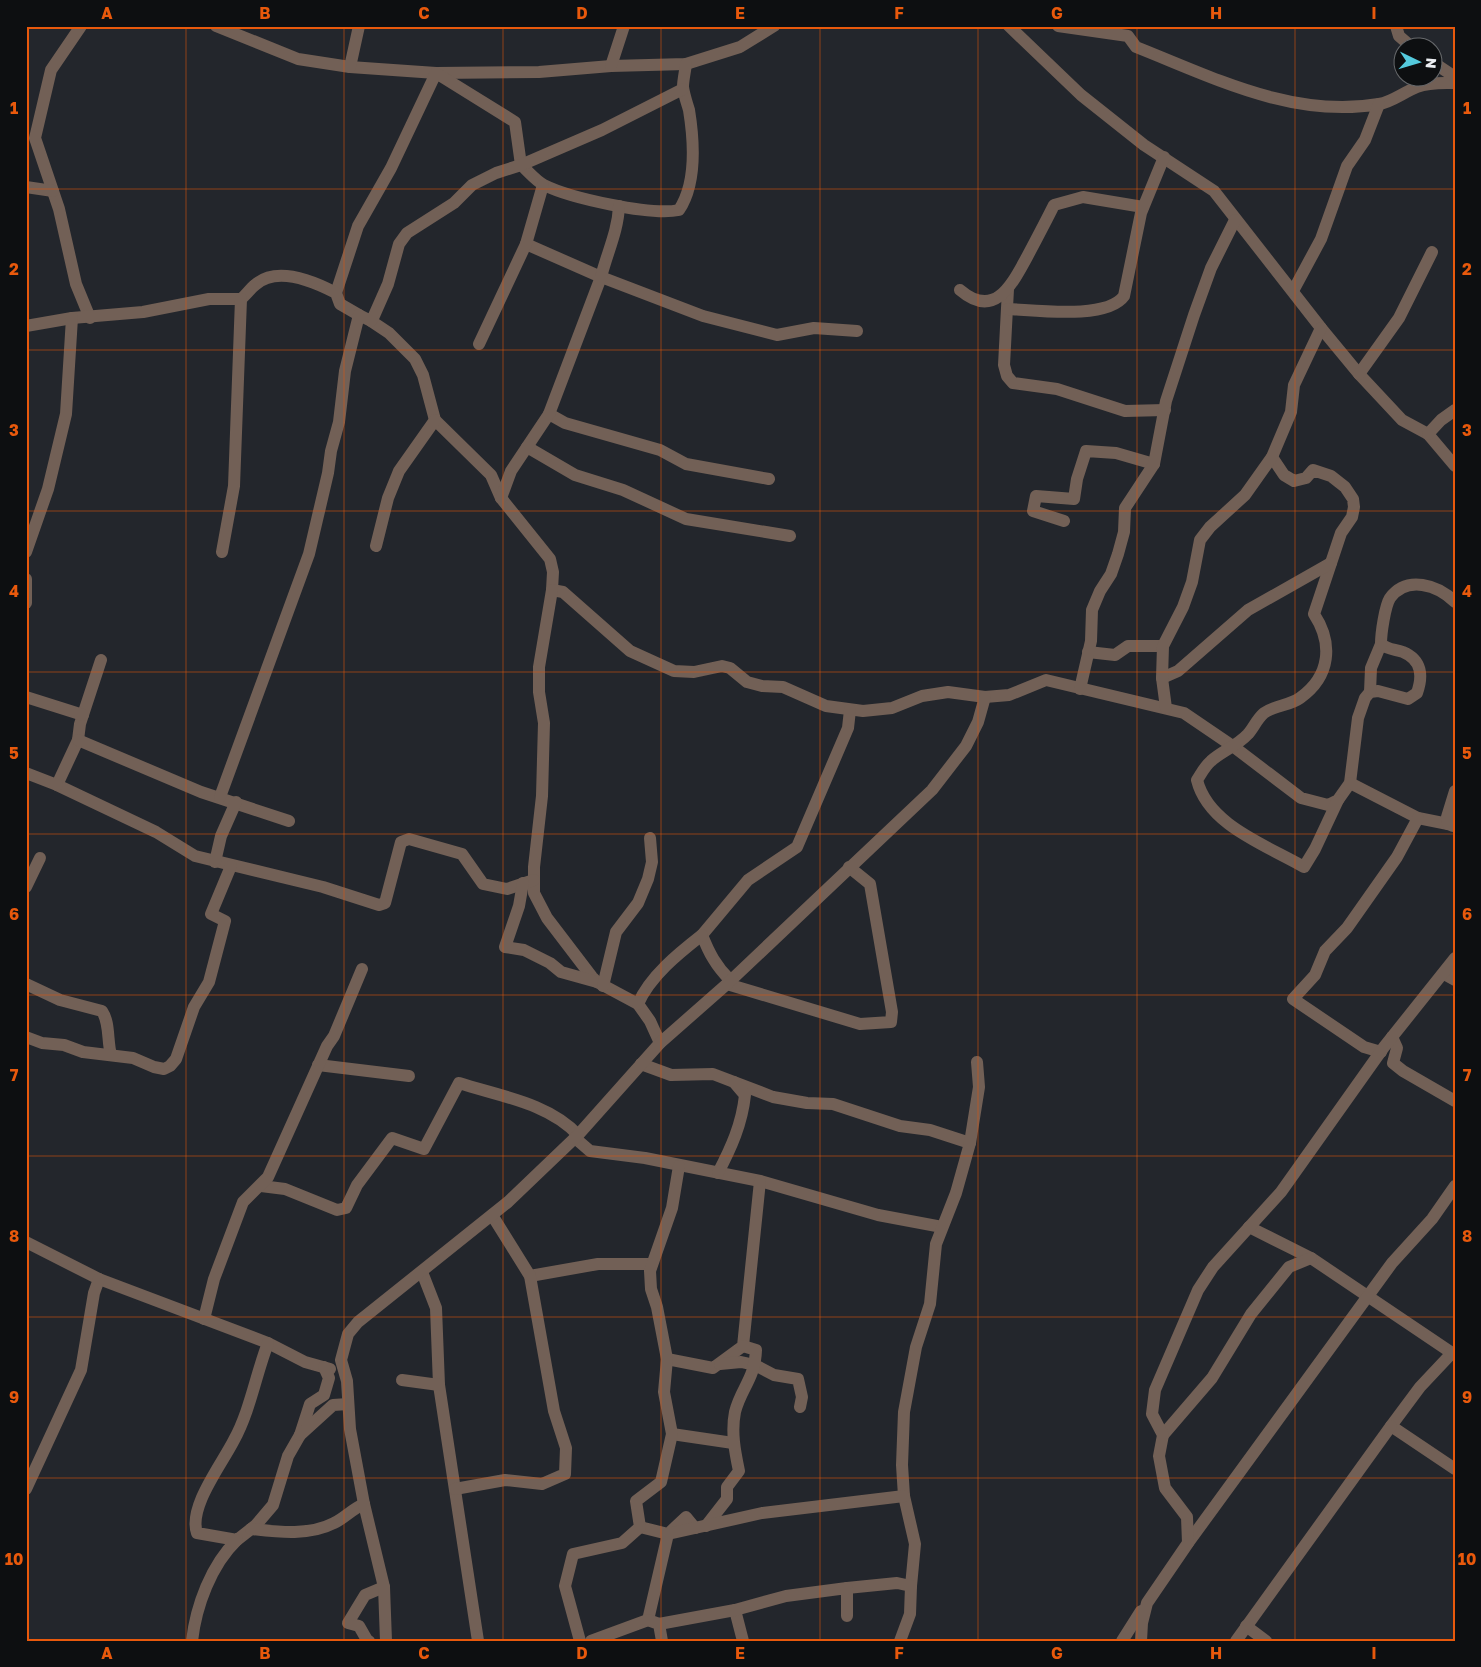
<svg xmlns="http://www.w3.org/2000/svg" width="1481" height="1667" font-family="'Golos Text',sans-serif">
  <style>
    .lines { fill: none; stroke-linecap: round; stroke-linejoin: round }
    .minor { stroke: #726056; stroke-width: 12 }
    .grid { fill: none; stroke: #e8590c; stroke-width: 1; stroke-opacity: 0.55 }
    .neatline { fill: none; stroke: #e8590c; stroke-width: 2 }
    .grid-label { font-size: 16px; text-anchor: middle; font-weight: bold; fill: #e8590c }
  </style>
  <rect width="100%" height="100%" fill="#23262c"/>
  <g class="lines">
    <!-- minor -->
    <g class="minor">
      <path d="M81 26 51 70 35 138 59 209 76 284 90 318"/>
      <path d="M216 26 298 59 350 67 436 73 539 72 611 66 686 64 740 47 774 26"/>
      <path d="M1009 26 1081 95 1144 145 1214 191 1321 328 1359 374 1402 420 1428 434 1455 466"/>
      <path d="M1058 26 1128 36 1136 47C1212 77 1293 119 1379 104 1392 102 1404 92 1417 87 1429 82 1442 83 1455 83"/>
      <path d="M1396 26 1399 36 1413 48"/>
      <path d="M1434 63 1455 77"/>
      <path d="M611 66 624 26"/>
      <path d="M350 67 359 26"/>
      <path d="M26 187 53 191"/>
      <path d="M526 244 601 277 703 316 777 335 814 328 857 331"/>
      <path d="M1008 289 1004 365 1007 376 1013 383 1057 389 1125 411 1165 410"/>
      <path d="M960 290C995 320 1012 284 1027 257 1036 240 1045 223 1054 205L1083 197 1143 207"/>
      <path d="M1293 291 1321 239 1347 166 1365 140 1379 104"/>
      <path d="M336 293 358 226 391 168 436 73 515 122 521 165C528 171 536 181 544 185 570 198 651 216 679 210 697 183 694 141 689 110 687 103 684 95 683 87 683 80 685 72 686 64"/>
      <path d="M1008 309C1035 310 1107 320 1124 296L1141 213 1164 157"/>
      <path d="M371 321 389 333 415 359 423 375 435 420 491 475 501 498 550 559 553 572 552 590 563 592 630 651 674 671 694 672 722 666 730 668 747 682 762 686 783 687 826 706 863 711 892 708 922 696 948 692 985 697 1009 695 1046 680 1184 713 1234 747 1301 798 1328 805 1338 800 1350 783 1358 718 1365 698 1370 692 1378 691 1408 699 1417 693C1423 676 1422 660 1403 652 1395 649 1388 650 1381 644 1381 633 1385 606 1390 598 1407 575 1438 585 1455 602"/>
      <path d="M26 326 72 318 143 312 209 299H241C246 295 250 289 255 285 277 265 315 282 336 293L340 304 359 315"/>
      <path d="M479 344 526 244 543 185"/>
      <path d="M1359 374 1399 318 1432 252"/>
      <path d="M549 414 565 423 660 450 686 464 769 479"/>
      <path d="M1428 434 1441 420 1455 410"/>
      <path d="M527 447 575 475 623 490 686 519 790 536"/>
      <path d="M1272 457 1284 475 1294 481 1306 478 1313 470 1331 476 1345 487 1353 499 1354 507 1352 517 1341 533 1314 614C1333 643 1331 676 1300 698 1289 706 1275 705 1264 713 1257 719 1254 727 1248 734 1237 746 1222 751 1211 761 1205 766 1201 774 1197 780 1208 825 1266 845 1304 867L1315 849 1338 800"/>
      <path d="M501 498 511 471 549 414 601 277C607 253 618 231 619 206"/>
      <path d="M1064 521 1033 511 1036 496 1074 499 1077 479 1086 451 1116 453 1154 464"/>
      <path d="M376 546 388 498 399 471 435 420"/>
      <path d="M26 552 48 489 66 414 72 318"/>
      <path d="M222 552 234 486 241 299"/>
      <path d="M26 579V603"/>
      <path d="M552 590 539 667V692L544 723 542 796 534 867V893L547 918 592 977 597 982 638 1004 650 1021 660 1043"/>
      <path d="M1088 652 1115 655 1128 646H1163"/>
      <path d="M101 660 80 724 78 740 57 785 156 832 195 856 323 887 379 905 385 903 401 842 409 839 462 854 483 884 507 889 534 880"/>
      <path d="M1162 678 1178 671 1248 610 1331 563"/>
      <path d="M1080 689 1091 641 1092 610 1100 591 1111 574 1118 554 1124 532 1125 508 1154 464 1166 401 1194 315 1211 268 1235 220"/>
      <path d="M1370 692 1371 668 1381 644"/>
      <path d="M26 697 83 715"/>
      <path d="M1166 708 1162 678 1163 646 1183 607 1192 582 1200 540 1210 527 1245 495 1272 457 1291 412 1294 385 1321 328"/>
      <path d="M78 740 201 792 289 821"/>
      <path d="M26 773 57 785"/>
      <path d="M1350 783 1418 818 1448 824"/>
      <path d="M220 797 309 554 328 473 331 451 339 422 345 371 359 315 371 321 373 318 388 284 399 244 407 233 454 203 472 185 496 173 521 165 602 130 683 89"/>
      <path d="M1453 826 1448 824 1447 817 1455 791"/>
      <path d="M215 862 221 836 236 802"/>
      <path d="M523 883 519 906 505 947 524 950 550 963 561 972 597 982"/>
      <path d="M26 887 40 858"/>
      <path d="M1452 967 1446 975 1455 980"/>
      <path d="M730 980C716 966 709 953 702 935L748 880 797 847 848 728 850 710"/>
      <path d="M26 984 60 1000 102 1011C110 1023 107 1040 111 1055"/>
      <path d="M727 984 860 1024 891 1022 892 1012 870 884 849 867"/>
      <path d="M603 986 616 932 638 903 648 879 652 862 650 838"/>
      <path d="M638 1004C650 976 679 953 702 935"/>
      <path d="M26 1037 42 1043 64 1045 83 1052 133 1058 154 1067 164 1069 170 1066 176 1059 194 1007 209 982 225 921 211 914 231 866"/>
      <path d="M1392 1037 1397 1048 1393 1063 1403 1071 1455 1101"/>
      <path d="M1381 1052 1364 1047 1293 999 1315 975 1325 951 1347 928 1397 857 1418 818"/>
      <path d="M641 1064 671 1075 713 1074 773 1097 807 1103 833 1104 900 1126 930 1130 970 1143"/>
      <path d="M318 1065 409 1076"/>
      <path d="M575 1138 590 1151 645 1158 760 1181 878 1215 942 1227"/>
      <path d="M718 1173C731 1148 742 1124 745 1095L734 1082"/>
      <path d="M261 1186 285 1189 337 1210 346 1208 357 1185 392 1138 424 1149 459 1083C499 1096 549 1103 578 1135"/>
      <path d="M1249 1227 1311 1258 1455 1355"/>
      <path d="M26 1242 99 1279 268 1343 305 1362 330 1369"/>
      <path d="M422 1272 436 1308 439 1385 478 1641"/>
      <path d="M530 1276 598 1264H652"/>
      <path d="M204 1319 214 1279 243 1202 268 1177 327 1046 334 1036 362 969"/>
      <path d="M268 1343C256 1374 250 1411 234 1440 222 1464 188 1507 197 1533L237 1540 256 1525 273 1505 288 1456 300 1435 310 1404 324 1395 329 1378 324 1367"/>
      <path d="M1452 1353 1420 1387 1391 1426 1455 1469"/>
      <path d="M667 1359 713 1368 743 1346 760 1181"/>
      <path d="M720 1364 741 1362 755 1365 774 1375 798 1379 802 1397 800 1407"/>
      <path d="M402 1380 439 1385"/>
      <path d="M672 1434 733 1443"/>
      <path d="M300 1435 333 1405 348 1404"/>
      <path d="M1163 1435 1212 1378 1251 1314 1289 1267 1311 1258"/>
      <path d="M26 1489 81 1370 94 1293 99 1279"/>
      <path d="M455 1489 505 1480 542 1484 565 1474 566 1448 554 1411 530 1276 492 1215"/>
      <path d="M706 1526 727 1499V1487L739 1471C735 1452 731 1432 735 1412 741 1388 755 1379 756 1350L743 1346"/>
      <path d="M640 1527 668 1534 686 1517 695 1528"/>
      <path d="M251 1529C278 1532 309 1536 334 1523 345 1518 352 1509 364 1504"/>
      <path d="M1188 1543 1392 1263 1432 1219 1455 1186"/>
      <path d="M911 1586 915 1544 904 1496 902 1465 904 1412 916 1347 930 1304 936 1244 956 1193 970 1143 979 1087 977 1062"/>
      <path d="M847 1588 897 1583 911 1586 910 1614 900 1641"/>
      <path d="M735 1610 743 1641"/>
      <path d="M648 1620 668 1534 762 1513 904 1496"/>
      <path d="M659 1624 735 1610 786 1596 847 1588V1616"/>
      <path d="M1246 1626 1266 1641"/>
      <path d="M192 1641C196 1606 211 1565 237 1540"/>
      <path d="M369 1641 367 1640 359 1626 348 1623 365 1595 384 1587"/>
      <path d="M386 1641 384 1587 364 1504 350 1429 347 1381 341 1360 348 1334 358 1322 508 1202 578 1135 660 1043 727 984 932 790 966 746 978 722 985 697"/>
      <path d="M580 1641 565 1586 573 1554 622 1543 640 1527 636 1501 661 1482 672 1434 664 1392 667 1359 657 1307 651 1289 650 1271 672 1208 679 1166"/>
      <path d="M591 1641 648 1620 659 1624 662 1641"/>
      <path d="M1122 1641 1141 1611"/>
      <path d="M1141 1641 1142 1623 1147 1603 1188 1543 1187 1517 1165 1488 1159 1456 1163 1435 1152 1414 1155 1390 1198 1290 1213 1267 1281 1192 1384 1047 1455 958"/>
      <path d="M1236 1641 1391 1426"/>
    </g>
  </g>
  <!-- grid -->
  <path class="grid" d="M186 26V1641M344 26V1641M503 26V1641M661 26V1641M820 26V1641M978 26V1641M1137 26V1641M1295 26V1641M26 189H1455M26 350H1455M26 511H1455M26 672H1455M26 834H1455M26 995H1455M26 1156H1455M26 1317H1455M26 1478H1455"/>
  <!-- border -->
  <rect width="1481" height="1667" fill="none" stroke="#0d0f11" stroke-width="55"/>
  <!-- north arrow -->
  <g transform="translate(1418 62) rotate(95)"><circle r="24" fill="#0d0f11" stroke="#66686b"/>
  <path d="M0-4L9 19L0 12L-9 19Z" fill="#54cadd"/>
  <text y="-8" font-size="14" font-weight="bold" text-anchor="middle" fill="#ebeef2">N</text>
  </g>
  <rect x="28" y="28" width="1426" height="1612" class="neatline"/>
  <g class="grid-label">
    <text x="107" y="19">A</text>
    <text x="265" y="19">B</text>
    <text x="424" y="19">C</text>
    <text x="582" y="19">D</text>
    <text x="740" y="19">E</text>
    <text x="899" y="19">F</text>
    <text x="1057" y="19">G</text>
    <text x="1216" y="19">H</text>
    <text x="1374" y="19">I</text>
    <text x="14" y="114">1</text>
    <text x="1467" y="114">1</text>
    <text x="14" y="275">2</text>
    <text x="1467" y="275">2</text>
    <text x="14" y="436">3</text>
    <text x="1467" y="436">3</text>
    <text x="14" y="597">4</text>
    <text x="1467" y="597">4</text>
    <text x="14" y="759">5</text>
    <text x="1467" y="759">5</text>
    <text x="14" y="920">6</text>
    <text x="1467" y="920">6</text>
    <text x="14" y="1081">7</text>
    <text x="1467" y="1081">7</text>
    <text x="14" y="1242">8</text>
    <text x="1467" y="1242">8</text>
    <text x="14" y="1403">9</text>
    <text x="1467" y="1403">9</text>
    <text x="14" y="1565">10</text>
    <text x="1467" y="1565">10</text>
    <text x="107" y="1659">A</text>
    <text x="265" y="1659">B</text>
    <text x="424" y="1659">C</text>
    <text x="582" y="1659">D</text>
    <text x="740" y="1659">E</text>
    <text x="899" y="1659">F</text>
    <text x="1057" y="1659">G</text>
    <text x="1216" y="1659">H</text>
    <text x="1374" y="1659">I</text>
  </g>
</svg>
